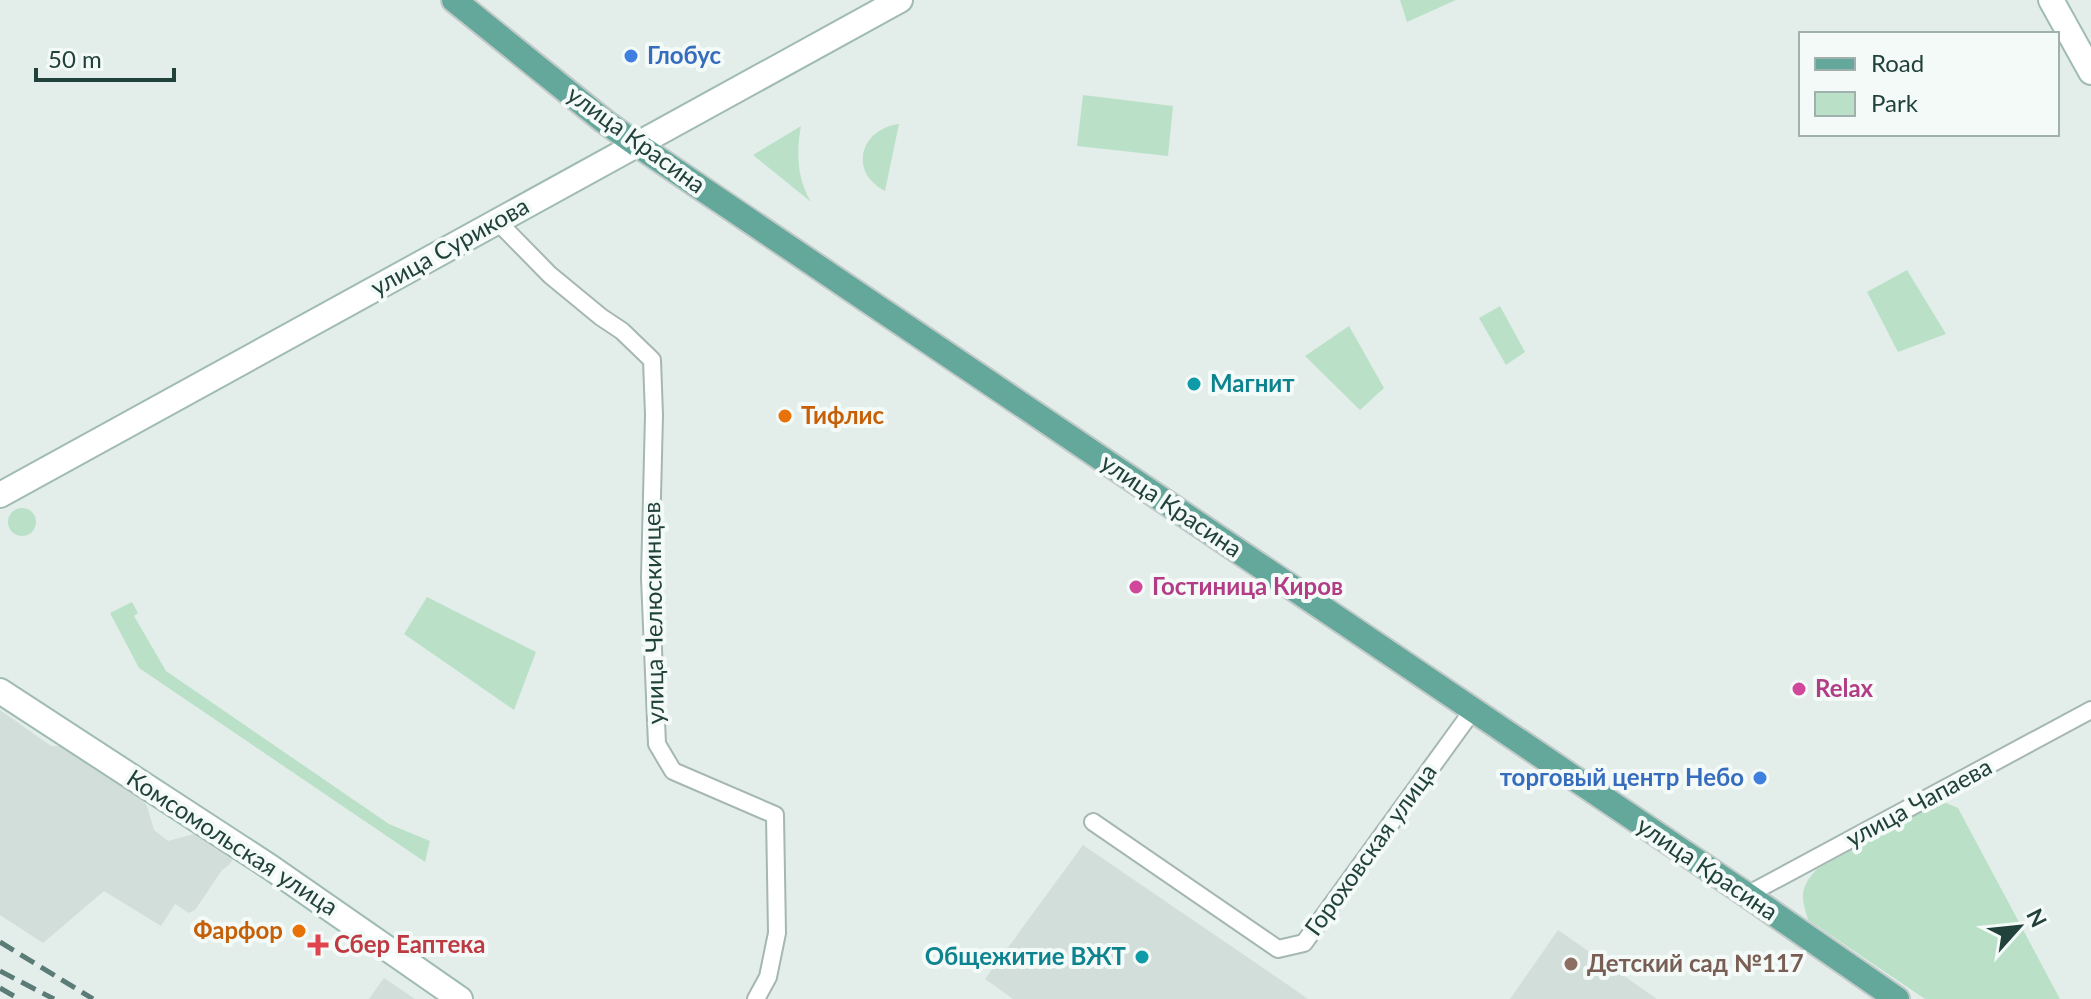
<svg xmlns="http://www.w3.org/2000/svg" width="2091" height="999" font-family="Lato,sans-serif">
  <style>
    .built { fill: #d1ded9 }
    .green { fill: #bae1c8 }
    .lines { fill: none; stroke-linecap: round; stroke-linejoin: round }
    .street-casing { stroke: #a5b7b2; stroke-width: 20 }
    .secondary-casing { stroke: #a0bbb3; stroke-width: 28 }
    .primary-casing { stroke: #c1cac8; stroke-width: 28 }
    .street { stroke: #fff; stroke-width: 16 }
    .secondary { stroke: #fff; stroke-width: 24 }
    .primary { stroke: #64a79b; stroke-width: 24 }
    .rail { stroke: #5b7c76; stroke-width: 5; stroke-dasharray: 16 8; stroke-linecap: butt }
    .shop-dot { fill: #3f7fe0; stroke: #f4faf7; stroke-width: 3 }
    .culture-dot { fill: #0f9aa8; stroke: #f4faf7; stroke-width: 3 }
    .food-dot { fill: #e8710a; stroke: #f4faf7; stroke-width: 3 }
    .hotel-dot { fill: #d1479c; stroke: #f4faf7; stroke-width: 3 }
    .health-dot { fill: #e0444e; stroke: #f4faf7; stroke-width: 3 }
    .education-dot { fill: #8d6e63; stroke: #f4faf7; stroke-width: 3 }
    .labels { text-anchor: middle; stroke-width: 8; stroke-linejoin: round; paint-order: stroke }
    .shop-label { font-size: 24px; font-weight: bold; fill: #366cbe; stroke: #f4faf7; text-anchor: start }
    .street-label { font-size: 24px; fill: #21413b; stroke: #f4faf7 }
    .culture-label { font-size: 24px; font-weight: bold; fill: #0d838f; stroke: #f4faf7; text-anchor: start }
    .food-label { font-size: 24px; font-weight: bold; fill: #c56008; stroke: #f4faf7; text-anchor: start }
    .hotel-label { font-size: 24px; font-weight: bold; fill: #b23c85; stroke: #f4faf7; text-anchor: start }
    .health-label { font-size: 24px; font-weight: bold; fill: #be3a42; stroke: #f4faf7; text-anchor: start }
    .education-label { font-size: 24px; font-weight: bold; fill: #785e54; stroke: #f4faf7; text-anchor: start }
  </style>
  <rect width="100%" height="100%" fill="#e3eeea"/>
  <!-- built -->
  <g class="built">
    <path d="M0 710 51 746H60L142 799 147 806 154 830 168 841 194 834 233 859 229 865 222 870 195 910 189 913 175 904 161 926 104 891 43 943 0 915Z"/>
    <path d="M1083 845 1288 985 1308 999H1013L985 979Z"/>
    <path d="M1558 930 1657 999H1510Z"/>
    <path d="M384 978 390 982 415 999H369Z"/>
  </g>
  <!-- green -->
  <g class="green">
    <path d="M1400 0H1456L1407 22Z"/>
    <path d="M1083 95 1173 106 1168 156 1077 146Z"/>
    <path d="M899 124 885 191C848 172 860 129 899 124Z"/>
    <path d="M801 126C796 153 797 178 811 202L753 155Z"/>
    <path d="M1907 270 1946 334 1898 352 1867 292Z"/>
    <path d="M1500 306 1525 352 1506 365 1479 318Z"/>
    <path d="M1349 326 1384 388 1360 410 1305 356Z"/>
    <circle cx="22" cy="522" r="14"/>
    <path d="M427 597 536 652 514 710 404 634Z"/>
    <path d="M132 602 138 613 134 616 166 671 389 824 430 841 425 862 139 668 110 613Z"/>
    <path d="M1946 803 1958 808 2060 999H1925L1808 920C1801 897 1799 888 1817 869L1935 804Z"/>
  </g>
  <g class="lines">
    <!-- street casing -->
    <g class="street-casing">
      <g id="street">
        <path d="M497 221 550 275 601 317 622 331 652 360 654 415 650 578 657 744 673 771 775 815 777 933 768 977 756 999"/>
        <path d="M1093 822 1278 949 1304 943 1473 710"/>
        <path d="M1747 895 2091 710"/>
      </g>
    </g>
    <!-- secondary casing -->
    <g class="secondary-casing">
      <g id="secondary">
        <path d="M2051 0 2091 72"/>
        <path d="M0 495 900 0"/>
        <path d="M0 691 270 867 460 999"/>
      </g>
    </g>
    <!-- primary casing -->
    <g class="primary-casing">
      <path id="primary" d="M454 0 604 121 636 144 1747 895 1897 999"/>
    </g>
    <!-- street -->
    <use href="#street" class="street"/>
    <!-- secondary -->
    <use href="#secondary" class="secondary"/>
    <!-- primary -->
    <use href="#primary" class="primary"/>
    <!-- rail -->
    <g class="rail">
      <path d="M0 942 93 999"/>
      <path d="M0 971 54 999"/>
      <path d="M0 988 19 999"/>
    </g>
  </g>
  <!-- markers -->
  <g class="shop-dot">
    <circle cx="631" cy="56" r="8"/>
    <circle cx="1760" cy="778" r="8"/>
  </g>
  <g class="culture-dot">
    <circle cx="1194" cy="384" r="8"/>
    <circle cx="1142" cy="957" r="8"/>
  </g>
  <g class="food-dot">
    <circle cx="785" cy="416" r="8"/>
    <circle cx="299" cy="931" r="8"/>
  </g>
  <g class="hotel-dot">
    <circle cx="1136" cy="587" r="8"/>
    <circle cx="1799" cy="689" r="8"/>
  </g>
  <path class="health-dot" d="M314 933h8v8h8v8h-8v8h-8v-8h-8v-8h8z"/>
  <circle class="education-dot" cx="1571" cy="964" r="8"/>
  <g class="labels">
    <!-- shop labels -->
    <g class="shop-label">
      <text x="647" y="64">Глобус</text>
      <text x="1744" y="786" text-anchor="end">торговый центр Небо</text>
    </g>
    <!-- street labels -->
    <g class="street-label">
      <text transform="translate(636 140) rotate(36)" y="8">улица Красина</text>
      <text transform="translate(450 247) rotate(-29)" y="8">улица Сурикова</text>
      <text transform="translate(1171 506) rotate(34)" y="8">улица Красина</text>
      <text transform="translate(654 613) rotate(-91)" y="8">улица Челюскинцев</text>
      <text transform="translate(1919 803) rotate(-28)" y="8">улица Чапаева</text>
      <text transform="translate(232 843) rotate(33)" y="8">Комсомольская улица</text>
      <text transform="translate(1371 850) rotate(-54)" y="8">Гороховская улица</text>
      <text transform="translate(1707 869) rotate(34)" y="8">улица Красина</text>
    </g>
    <!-- culture labels -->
    <g class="culture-label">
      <text x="1210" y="392">Магнит</text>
      <text x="1126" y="965" text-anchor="end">Общежитие ВЖТ</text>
    </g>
    <!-- food labels -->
    <g class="food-label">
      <text x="801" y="424">Тифлис</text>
      <text x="283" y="939" text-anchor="end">Фарфор</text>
    </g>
    <!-- hotel labels -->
    <g class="hotel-label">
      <text x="1152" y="595">Гостиница Киров</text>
      <text x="1815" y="697">Relax</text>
    </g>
    <!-- health labels -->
    <g class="health-label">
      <text x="334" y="953">Сбер Еаптека</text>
    </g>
    <!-- education labels -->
    <g class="education-label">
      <text x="1587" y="972">Детский сад №117</text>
    </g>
  </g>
  <!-- legend -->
  <rect x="1799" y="32" width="260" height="104" fill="#f4faf7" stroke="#a0b0ac" stroke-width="2"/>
  <rect x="1815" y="58" width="40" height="12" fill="#64a79b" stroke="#a0b0ac" stroke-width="2"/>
  <text x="1871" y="72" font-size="24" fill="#21413b">Road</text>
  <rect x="1815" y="92" width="40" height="24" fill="#bae1c8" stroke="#a0b0ac" stroke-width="2"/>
  <text x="1871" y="112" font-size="24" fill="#21413b">Park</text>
  <!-- north arrow -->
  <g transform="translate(2019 927) rotate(63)" stroke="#f4faf7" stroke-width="6" paint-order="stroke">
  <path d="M0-6L14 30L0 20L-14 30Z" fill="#21413b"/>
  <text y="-12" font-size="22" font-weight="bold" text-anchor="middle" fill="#21413b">N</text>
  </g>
  <!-- scale -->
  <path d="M36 68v12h138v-12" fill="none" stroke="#21413b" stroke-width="4"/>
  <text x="48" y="68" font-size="24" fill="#21413b" stroke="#f4faf7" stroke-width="6" paint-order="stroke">50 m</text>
</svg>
